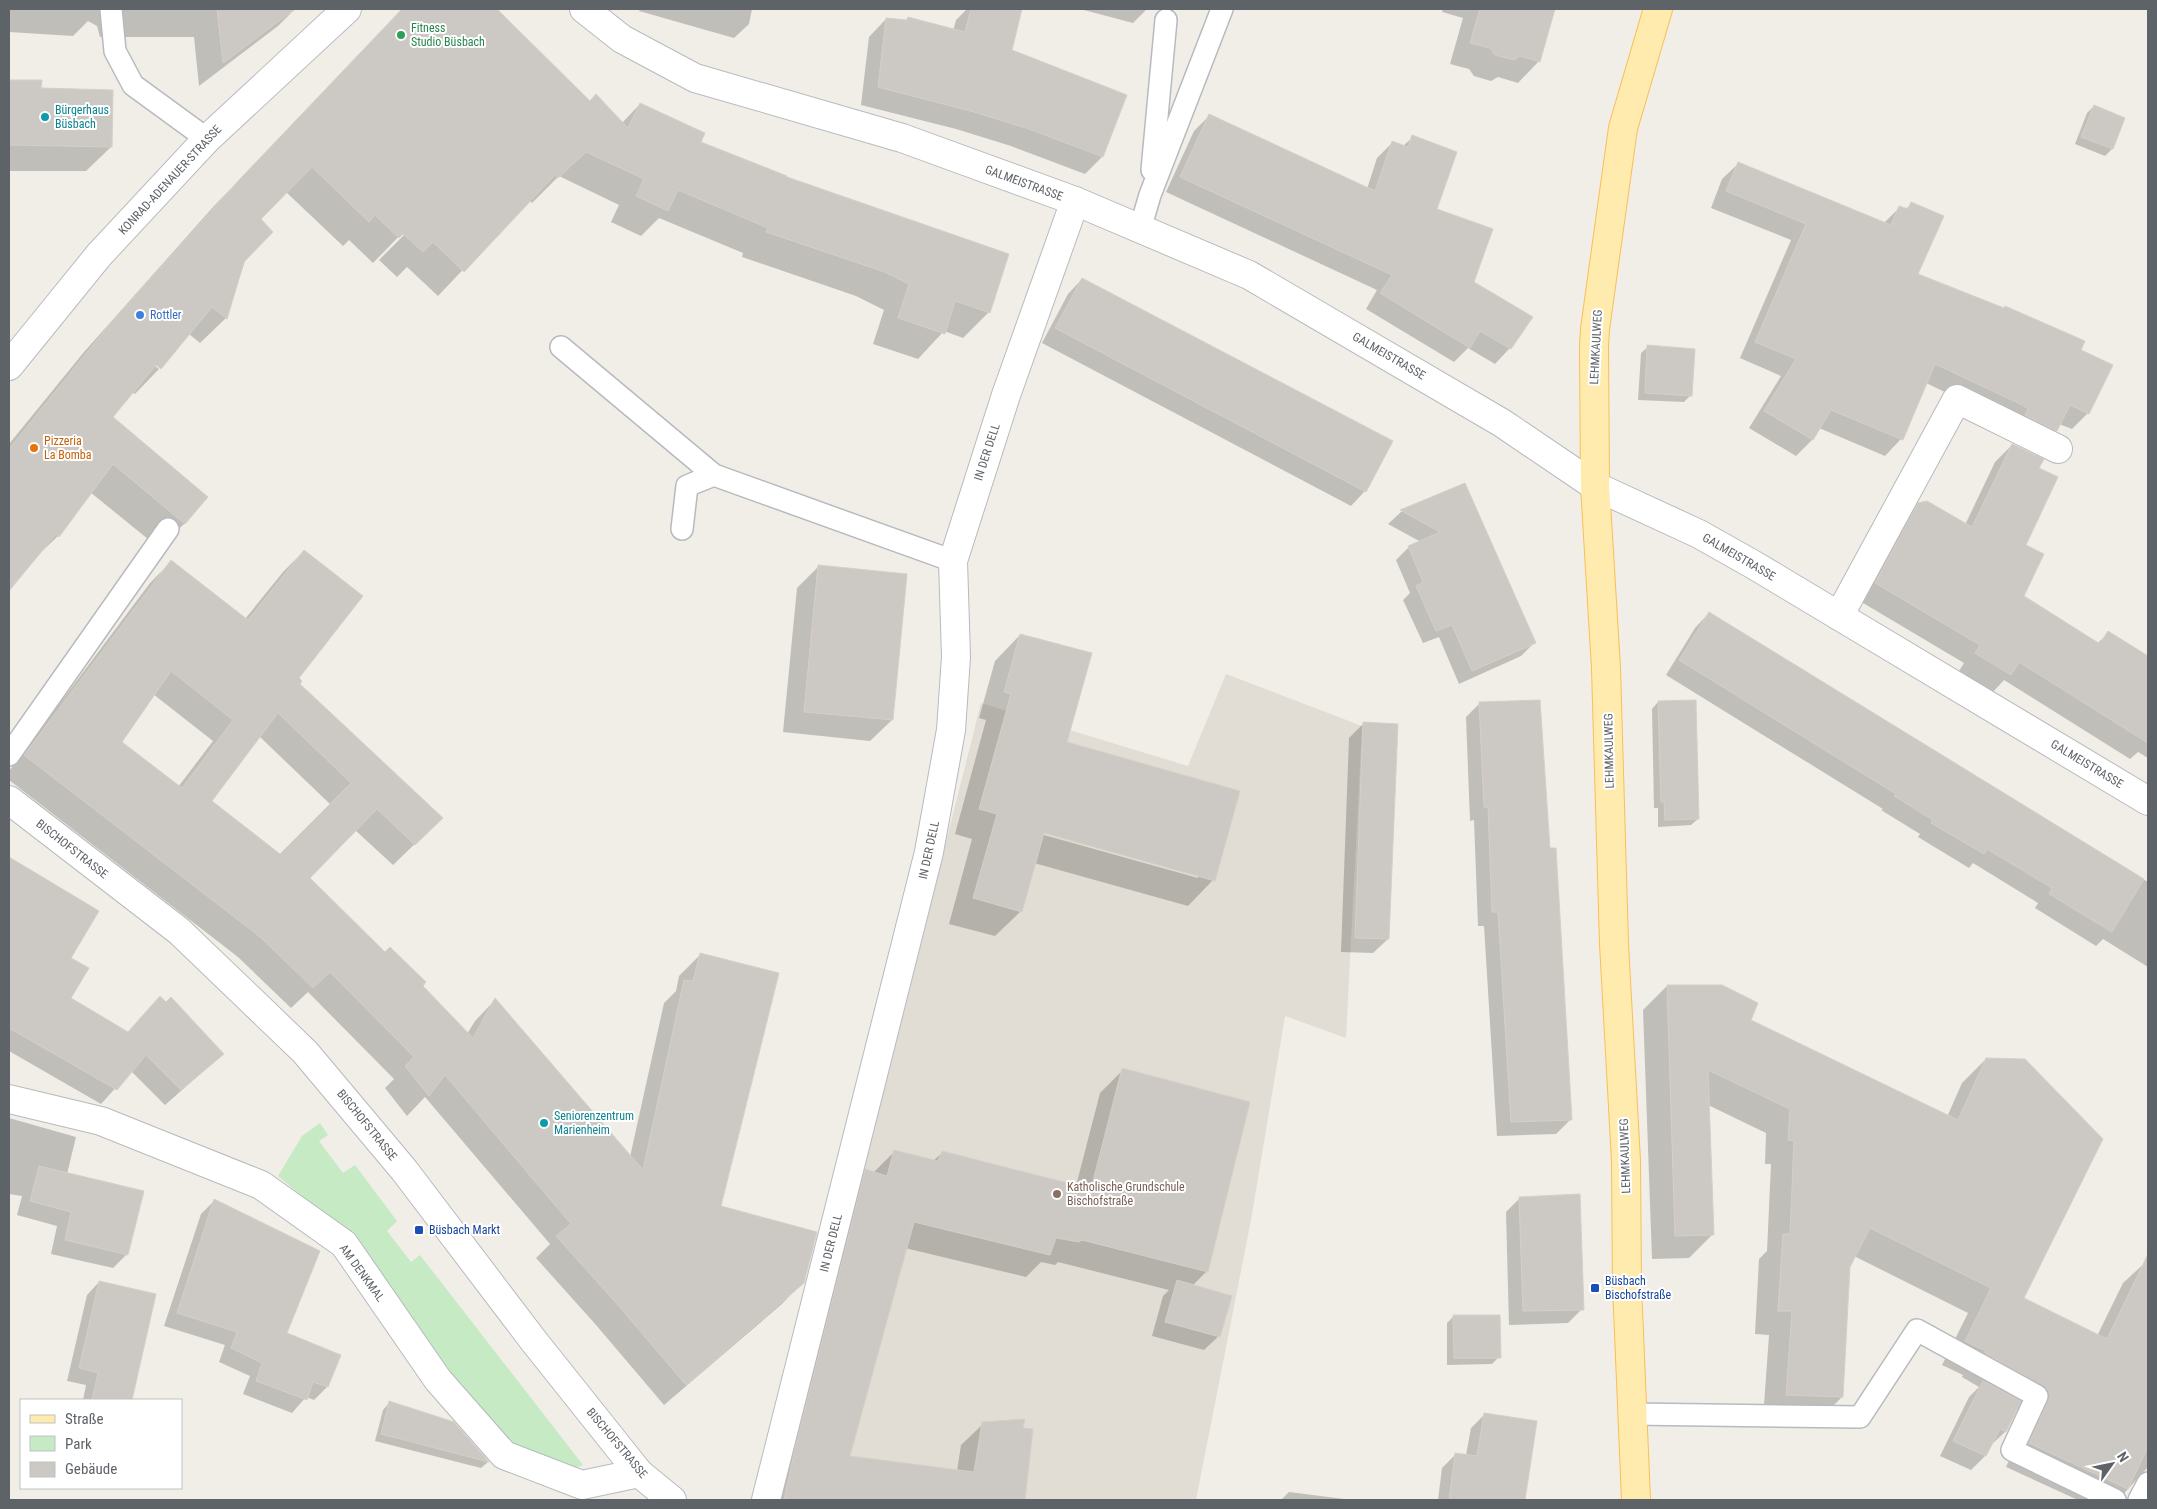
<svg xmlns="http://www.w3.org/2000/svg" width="2157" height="1509" font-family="'Roboto Condensed',sans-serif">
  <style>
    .education { fill: #e1ddd5 }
    .green { fill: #c6eac3 }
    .shadow { fill: #0003; fill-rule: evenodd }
    .building { fill: #ccc9c4; stroke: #d7cfc5; fill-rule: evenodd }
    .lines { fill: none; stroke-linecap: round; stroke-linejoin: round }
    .lane-casing { stroke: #b7babe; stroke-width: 24 }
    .street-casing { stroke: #b7babe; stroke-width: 30 }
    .secondary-casing { stroke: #b8bcc1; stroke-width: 30 }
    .primary-casing { stroke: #fabe57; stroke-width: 30 }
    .lane { stroke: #fff; stroke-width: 21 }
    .street { stroke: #fff; stroke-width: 28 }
    .secondary { stroke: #fff; stroke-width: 28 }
    .primary { stroke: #ffebae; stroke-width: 28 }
    .leisure-dot { fill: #2e9e5b; stroke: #fff; stroke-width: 2 }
    .culture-dot { fill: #0f9aa8; stroke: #fff; stroke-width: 2 }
    .shop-dot { fill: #3f7fe0; stroke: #fff; stroke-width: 2 }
    .food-dot { fill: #e8710a; stroke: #fff; stroke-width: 2 }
    .education-dot { fill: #8d6e63; stroke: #fff; stroke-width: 2 }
    .transit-dot { fill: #1a4fb4; stroke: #fff; stroke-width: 2 }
    .labels { text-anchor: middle; stroke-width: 4; stroke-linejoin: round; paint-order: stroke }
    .leisure-label { font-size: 12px; fill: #27864d; stroke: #fff; text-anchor: start }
    .culture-label { font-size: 12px; fill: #0d838f; stroke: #fff; text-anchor: start }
    .street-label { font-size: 12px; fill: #5e6368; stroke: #fff }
    .shop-label { font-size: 12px; fill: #366cbe; stroke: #fff; text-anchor: start }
    .food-label { font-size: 12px; fill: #c56008; stroke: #fff; text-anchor: start }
    .education-label { font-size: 12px; fill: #785e54; stroke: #fff; text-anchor: start }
    .transit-label { font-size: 12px; fill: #164399; stroke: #fff; text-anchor: start }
  </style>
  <rect width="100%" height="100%" fill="#f1eee7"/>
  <!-- education -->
  <path class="education" d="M1226 674 1362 726 1346 1038 1285 1016 1251 1220 1196 1500H785L810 1394 807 1393 981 703 1188 766Z"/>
  <!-- green -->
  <path class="green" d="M320 1123 328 1135 319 1141 343 1173 355 1165 397 1221 387 1231 411 1262 420 1255 583 1465 567 1471 504 1444 444 1371 353 1239 278 1176 302 1136Z"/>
  <!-- shadow -->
  <g class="shadow">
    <path d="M9 9H295L278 26 199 86 194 37H100L97 26 88 21 73 36 9 32Z"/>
    <path d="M405 9H495L590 102 622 123 640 104 699 142 989 312 963 338 944 331 918 359 873 344 884 310 856 296 742 257 743 253 659 218 641 236 611 222 619 205 559 176 532 203 529 200 438 296 407 267 397 277 379 260 409 230 407 228 373 263 349 240 343 246 286 192 259 219 226 318 200 343 189 334 160 369V366L150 362 159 369 135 394 132 392 111 417 185 523 159 548 90 492 58 536 32 561 9 589V444L84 352 214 206Z"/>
    <path d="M640 9H752L749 24 734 38 639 11Z"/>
    <path d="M967 9H996L1019 15 1010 51 1102 157 1085 174 1011 146 956 129 861 105 869 37 886 19 905 21 908 19 953 31 956 20Z"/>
    <path d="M1080 9H1147L1133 23Z"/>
    <path d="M1443 9H1554L1539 61 1518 83 1498 77 1491 81 1474 76 1469 69 1450 64 1463 18 1442 12Z"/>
    <path d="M9 81 40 82V89L111 147 86 171H9Z"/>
    <path d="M2094 106 2124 118 2112 149 2105 156 2075 144 2087 113Z"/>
    <path d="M1210 115 1367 189 1377 158 1392 143 1403 146 1413 137 1436 210 1472 282 1510 348 1495 364 1468 348 1454 362 1366 309 1377 290 1166 192 1194 131Z"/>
    <path d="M1739 163 1884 223 1900 207 1906 209 1911 204 1916 274 2080 351 2088 413 2072 429 2059 424 2056 430 2040 447 1999 418 1926 383 1901 439 1885 456 1819 428 1812 440 1796 456 1749 428 1781 376 1740 358 1791 240 1711 208 1722 179Z"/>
    <path d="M1082 279 1365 491 1351 506 1042 343 1068 294Z"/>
    <path d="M1648 347 1691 395 1684 402 1638 400 1641 353Z"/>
    <path d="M2012 445 2038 469 2024 546 2022 597 2097 644 2108 633 2148 658V758L2138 752 2130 759 2004 680 1993 692 1959 671 1964 663 1858 600 1901 522 1919 504 1965 525 1995 462Z"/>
    <path d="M1464 484 1534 643 1521 656 1459 684 1439 637 1423 643 1403 600 1410 593 1396 560 1409 547 1421 542 1388 524 1401 512Z"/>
    <path d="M304 551 297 678 298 684 420 839 393 865 355 830 308 878 467 1034 475 1021 495 1000 630 1157 664 1003 676 991 679 976 700 955 719 1206 803 1282 782 1304 664 1405 596 1325 536 1258 550 1244 425 1097 407 1116 385 1088 394 1079 308 992 291 1008 238 957 9 780V771L150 583 171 562 245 619 283 572ZM153 694 213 741 178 787 120 743ZM259 736 331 805 280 856 210 801Z"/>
    <path d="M818 567 892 720 870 741 783 732 797 588Z"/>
    <path d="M1709 613 2008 798 2148 882V967L2103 939 2096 946 2035 908 2038 903 1973 863 1969 868 1918 837 1920 834 1881 810 1883 809 1666 675 1695 628Z"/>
    <path d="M1020 635 1066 743 1213 880 1188 906 1034 863 1021 911 995 936 949 924 972 839 955 834 986 720 979 718 995 661ZM1038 830 1198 875V878L1037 833Z"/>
    <path d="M1658 702 1698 819 1691 825 1658 827V808H1654L1652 709Z"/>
    <path d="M1480 703 1549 849 1571 1119 1556 1134 1497 1136 1484 926H1478L1474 820 1470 821 1466 717Z"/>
    <path d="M1363 724 1388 939 1373 953 1341 952 1349 738Z"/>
    <path d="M9 859 27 868 70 959V999L127 1033 160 997 223 1054 165 1105 131 1071 101 1104 9 1051Z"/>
    <path d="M1667 986 1750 1021 1947 1117 1962 1083 1986 1059 2022 1299 2097 1336 2123 1283 2148 1260V1467L2118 1500H2078L2006 1467 2025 1426 2024 1414 2016 1409 2005 1432 1990 1446 1985 1456 1971 1470 1940 1456 1969 1397 1979 1387 1962 1377 1963 1375 1942 1365 1968 1313 1854 1256 1849 1267 1842 1397 1818 1421 1763 1419 1769 1335 1755 1334 1759 1259 1767 1251 1771 1164H1765L1766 1133 1708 1105 1713 1234 1689 1258 1652 1259 1643 1010Z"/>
    <path d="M1123 1070 1207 1271 1192 1286 1219 1336 1204 1350 1152 1336 1163 1296 1169 1290 1058 1262 1055 1265 1041 1262 1026 1277 905 1248 849 1457 856 1458 841 1500H767L843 1193 866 1171 873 1173 894 1152 933 1161 942 1153 1076 1186 1100 1093Z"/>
    <path d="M9 1118 76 1137 67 1174 127 1254 113 1268 51 1254 57 1226 17 1215 22 1196 9 1194Z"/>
    <path d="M1520 1198 1582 1309 1568 1323 1509 1325 1506 1212Z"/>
    <path d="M214 1201 286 1334 327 1387 314 1400 306 1397 292 1413 243 1394 250 1376 219 1362 225 1345 164 1326 201 1214Z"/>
    <path d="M99 1282 155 1295 131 1400H83L86 1385 67 1381 87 1295Z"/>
    <path d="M1454 1316 1499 1357 1492 1364 1447 1365V1323Z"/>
    <path d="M389 1403 454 1423 488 1462 481 1468 375 1441 383 1410Z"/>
    <path d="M1485 1414 1536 1422 1524 1500H1438L1442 1468 1456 1454 1466 1455 1471 1428Z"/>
    <path d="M983 1424 1032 1430 1022 1500H858L861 1483 957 1471 961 1445Z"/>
    <path d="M1289 1492 1352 1500H1281Z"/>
  </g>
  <!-- building -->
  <g class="building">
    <path d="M217 9H295L223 63Z"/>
    <path d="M402 9H497L590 101 596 94 628 128 640 103 705 133 701 142 787 176V177L1009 254 990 313 955 301 945 334 898 318 909 284 882 271 766 232 768 228 678 190 668 211 636 196 644 179 586 152 558 178 555 175 464 272 433 242 423 252 403 234 399 238 375 215 369 222 312 167 261 219 273 232 244 262 227 319 212 307 161 369 156 365 113 417 208 497 185 524 113 464 59 537 56 534 9 591V449L109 325 240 179Z"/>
    <path d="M971 9H1022L1012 50 1127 95 1103 157 1029 129 974 112 878 87 886 18 907 20 908 17 965 32Z"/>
    <path d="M1480 9H1555L1540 62 1520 56 1514 60 1495 55 1490 48 1470 43Z"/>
    <path d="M9 80H42L41 88 113 90 112 147 9 145Z"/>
    <path d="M2094 105 2125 118 2113 149 2081 137Z"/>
    <path d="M1209 114 1375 191 1392 141 1408 147 1412 135 1457 152 1437 209 1493 229 1474 282 1533 317 1511 349 1480 331 1470 348 1380 293 1392 275 1180 177Z"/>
    <path d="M1738 162 1891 225 1899 206 1908 209 1911 202 1944 216 1918 274 2004 308 2005 306 2085 341 2081 350 2113 365 2089 414 2070 405 2057 431 2025 415 2028 408 2016 402 1935 364 1903 440 1831 410 1813 440 1764 411 1796 359 1755 342 1806 224 1726 191Z"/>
    <path d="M1082 278 1393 441 1366 492 1055 328Z"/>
    <path d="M1647 345 1695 349 1692 396 1645 393Z"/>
    <path d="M2012 444 2044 459 2039 468 2058 477 2026 545 2044 554 2024 596 2100 644 2108 631 2148 656V743L2019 662 2011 675 1975 653 1980 645 1875 583 1918 503 1927 501 1972 527Z"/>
    <path d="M1465 483 1536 643 1472 671 1452 625 1436 631 1416 586 1423 582 1408 546 1440 532 1400 510Z"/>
    <path d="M304 550 363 596 299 678 302 681 300 684 443 818 415 845 377 809 310 878 385 952 390 947 426 982 423 986 473 1038 495 998 643 1170 684 980 693 981 700 953 779 973 721 1206 817 1232 804 1283 686 1385 617 1304 556 1236 571 1224 445 1075 429 1096 405 1066 414 1057 330 972 313 988 259 936 24 755 171 560 248 620ZM171 671 233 720 182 788 122 742ZM278 713 351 783 280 854 212 801Z"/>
    <path d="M818 565 907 574 893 720 804 712Z"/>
    <path d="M1709 612 2144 879 2112 932 2049 894 2052 888 1987 849 1984 854 1931 823 1933 820 1894 796 1896 794 1679 660Z"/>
    <path d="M1020 634 1092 653 1067 742 1240 791 1215 881 1044 833 1022 912 973 898 997 814 979 809 1011 694 1004 692Z"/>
    <path d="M1540 700 1550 848H1556L1572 1120 1511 1122 1498 912H1492L1488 807H1484L1479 702Z"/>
    <path d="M1696 700 1699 819 1665 820 1664 801 1661 802 1658 701Z"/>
    <path d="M1363 722 1398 724 1389 939 1355 938Z"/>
    <path d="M9 857 99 911 71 958 89 968 71 998 128 1032 160 996 166 1002 171 997 224 1054 181 1090 146 1055 117 1090 9 1028Z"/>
    <path d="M1667 985H1722L1758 1003 1751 1020 1958 1120 1986 1058 2025 1059 2103 1139 2024 1298 2107 1339 2148 1254V1447L2128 1489 2029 1443 2048 1401V1390L1985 1353 1986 1351 1965 1341 1991 1288 1870 1228 1850 1267 1843 1397 1786 1395 1792 1311H1778L1783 1234H1790L1794 1141 1788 1140 1790 1109 1708 1070 1714 1235 1675 1236Z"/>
    <path d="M1122 1068 1250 1102 1208 1272 1082 1240 1079 1242 1056 1238 1050 1255 914 1222 850 1456 974 1472 982 1422 1025 1419 1023 1428 1033 1429 1025 1500H784L795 1448 865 1169 887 1176 894 1150 938 1161 942 1151 1091 1189Z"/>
    <path d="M39 1166 144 1191 128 1255 65 1240 71 1212 30 1201Z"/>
    <path d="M1580 1194 1584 1310 1523 1311 1519 1197Z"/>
    <path d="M214 1199 320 1251 287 1333 341 1355 328 1387 313 1382 307 1400 256 1381 262 1363 231 1348 237 1332 177 1313Z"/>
    <path d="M1177 1280 1232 1296 1220 1337 1165 1322Z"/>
    <path d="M99 1281 156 1294 132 1400H92L98 1373 79 1368Z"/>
    <path d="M1453 1315H1500L1501 1358H1454Z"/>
    <path d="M1983 1381 2021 1401 2006 1432 2000 1429 1986 1456 1953 1441Z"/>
    <path d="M389 1401 454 1422 489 1462 381 1434Z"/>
    <path d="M1484 1413 1537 1421 1525 1500H1449L1455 1453 1477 1456Z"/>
  </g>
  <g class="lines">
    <!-- lane casing -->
    <g class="lane-casing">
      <g id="lane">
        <path d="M111 9 115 51 133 85 207 139"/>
        <path d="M1152 170 1166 20"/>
        <path d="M1140 229 1150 195 1222 9"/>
        <path d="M561 347 714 475 953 561"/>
        <path d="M682 529 687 486 714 475"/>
        <path d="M9 755 168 529"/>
        <path d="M1632 1414 1860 1417 1917 1330 2037 1396 2012 1450 2115 1500"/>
        <path d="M2139 1500 2148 1483"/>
      </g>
    </g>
    <!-- street casing -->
    <g class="street-casing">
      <g id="street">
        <path d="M584 9 622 39 695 78 902 138 1075 201 1249 275 1502 423 1595 486 1699 534 1754 565 2148 801"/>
        <path d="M1839 616 1957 399 2058 449"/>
        <path d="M9 800 179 931 305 1052 404 1170 533 1340 639 1473 672 1500"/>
        <path d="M9 1099 101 1121 261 1185 344 1244 438 1380 504 1455 582 1485 639 1473"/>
        <path d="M766 1500 929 852 951 730 956 657 953 561 1006 395 1075 201"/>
      </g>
    </g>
    <!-- secondary casing -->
    <g class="secondary-casing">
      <path id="secondary" d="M9 366 99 255 207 139 347 9"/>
    </g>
    <!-- primary casing -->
    <g class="primary-casing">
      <path id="primary" d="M1636 1500 1627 1286 1626 1161 1614 944 1606 668 1595 486 1594 347 1595 329 1623 128 1658 9"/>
    </g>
    <!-- lane -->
    <use href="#lane" class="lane"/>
    <!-- street -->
    <use href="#street" class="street"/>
    <!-- secondary -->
    <use href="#secondary" class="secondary"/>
    <!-- primary -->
    <use href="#primary" class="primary"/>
  </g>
  <!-- markers -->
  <circle class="leisure-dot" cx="401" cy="35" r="5"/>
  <g class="culture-dot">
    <circle cx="45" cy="117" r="5"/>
    <circle cx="544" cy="1123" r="5"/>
  </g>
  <circle class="shop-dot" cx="140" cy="315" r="5"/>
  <circle class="food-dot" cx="34" cy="448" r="5"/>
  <circle class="education-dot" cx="1057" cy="1194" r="5"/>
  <g class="transit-dot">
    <rect x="414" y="1225" width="10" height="10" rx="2.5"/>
    <rect x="1590" y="1283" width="10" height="10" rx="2.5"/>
  </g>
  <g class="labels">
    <!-- leisure labels -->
    <g class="leisure-label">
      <text x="411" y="32">Fitness<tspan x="411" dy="14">Studio Büsbach</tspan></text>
    </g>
    <!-- culture labels -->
    <g class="culture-label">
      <text x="55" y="114">Bürgerhaus<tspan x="55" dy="14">Büsbach</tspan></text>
      <text x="554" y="1120">Seniorenzentrum<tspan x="554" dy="14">Marienheim</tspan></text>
    </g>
    <!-- street labels -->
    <g class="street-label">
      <text transform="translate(170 180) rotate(-47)" y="4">KONRAD-ADENAUER-STRASSE</text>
      <text transform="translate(1024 183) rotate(20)" y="4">GALMEISTRASSE</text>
      <text transform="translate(1596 347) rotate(-87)" y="4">LEHMKAULWEG</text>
      <text transform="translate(1389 356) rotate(30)" y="4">GALMEISTRASSE</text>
      <text transform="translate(987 452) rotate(-72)" y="4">IN DER DELL</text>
      <text transform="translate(1739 557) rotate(30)" y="4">GALMEISTRASSE</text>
      <text transform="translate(1609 751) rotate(-91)" y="4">LEHMKAULWEG</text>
      <text transform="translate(2087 764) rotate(31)" y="4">GALMEISTRASSE</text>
      <text transform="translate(72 849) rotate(38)" y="4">BISCHOFSTRASSE</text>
      <text transform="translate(929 850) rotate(-78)" y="4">IN DER DELL</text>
      <text transform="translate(367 1125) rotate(51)" y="4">BISCHOFSTRASSE</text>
      <text transform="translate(1625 1156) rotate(-92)" y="4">LEHMKAULWEG</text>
      <text transform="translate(831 1243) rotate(-76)" y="4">IN DER DELL</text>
      <text transform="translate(362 1273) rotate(54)" y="4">AM DENKMAL</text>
      <text transform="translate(617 1443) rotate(50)" y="4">BISCHOFSTRASSE</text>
    </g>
    <!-- shop labels -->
    <g class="shop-label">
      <text x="150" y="319">Rottler</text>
    </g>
    <!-- food labels -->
    <g class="food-label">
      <text x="44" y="445">Pizzeria<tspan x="44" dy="14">La Bomba</tspan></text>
    </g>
    <!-- education labels -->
    <g class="education-label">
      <text x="1067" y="1191">Katholische Grundschule<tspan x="1067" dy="14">Bischofstraße</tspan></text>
    </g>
    <!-- transit labels -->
    <g class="transit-label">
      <text x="429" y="1234">Büsbach Markt</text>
      <text x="1605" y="1285">Büsbach<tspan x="1605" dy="14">Bischofstraße</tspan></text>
    </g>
  </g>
  <!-- border -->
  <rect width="2157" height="1509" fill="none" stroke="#5e6368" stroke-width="20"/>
  <!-- legend -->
  <rect x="20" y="1399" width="162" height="90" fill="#ffffff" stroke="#bfc1c3"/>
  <rect x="30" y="1415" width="25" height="8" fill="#ffebae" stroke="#bfc1c3"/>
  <text x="65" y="1424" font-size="15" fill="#5e6368">Straße</text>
  <rect x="30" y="1436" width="25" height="15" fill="#c6eac3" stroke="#bfc1c3"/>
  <text x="65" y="1449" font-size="15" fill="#5e6368">Park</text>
  <rect x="30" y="1462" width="25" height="15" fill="#ccc9c4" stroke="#bfc1c3"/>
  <text x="65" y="1474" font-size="15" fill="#5e6368">Gebäude</text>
  <!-- north arrow -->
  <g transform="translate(2112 1464) rotate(57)" stroke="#ffffff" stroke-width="4" paint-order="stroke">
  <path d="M0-4L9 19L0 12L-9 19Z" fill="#5e6368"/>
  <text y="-8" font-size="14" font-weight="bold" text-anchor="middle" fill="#5e6368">N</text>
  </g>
</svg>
